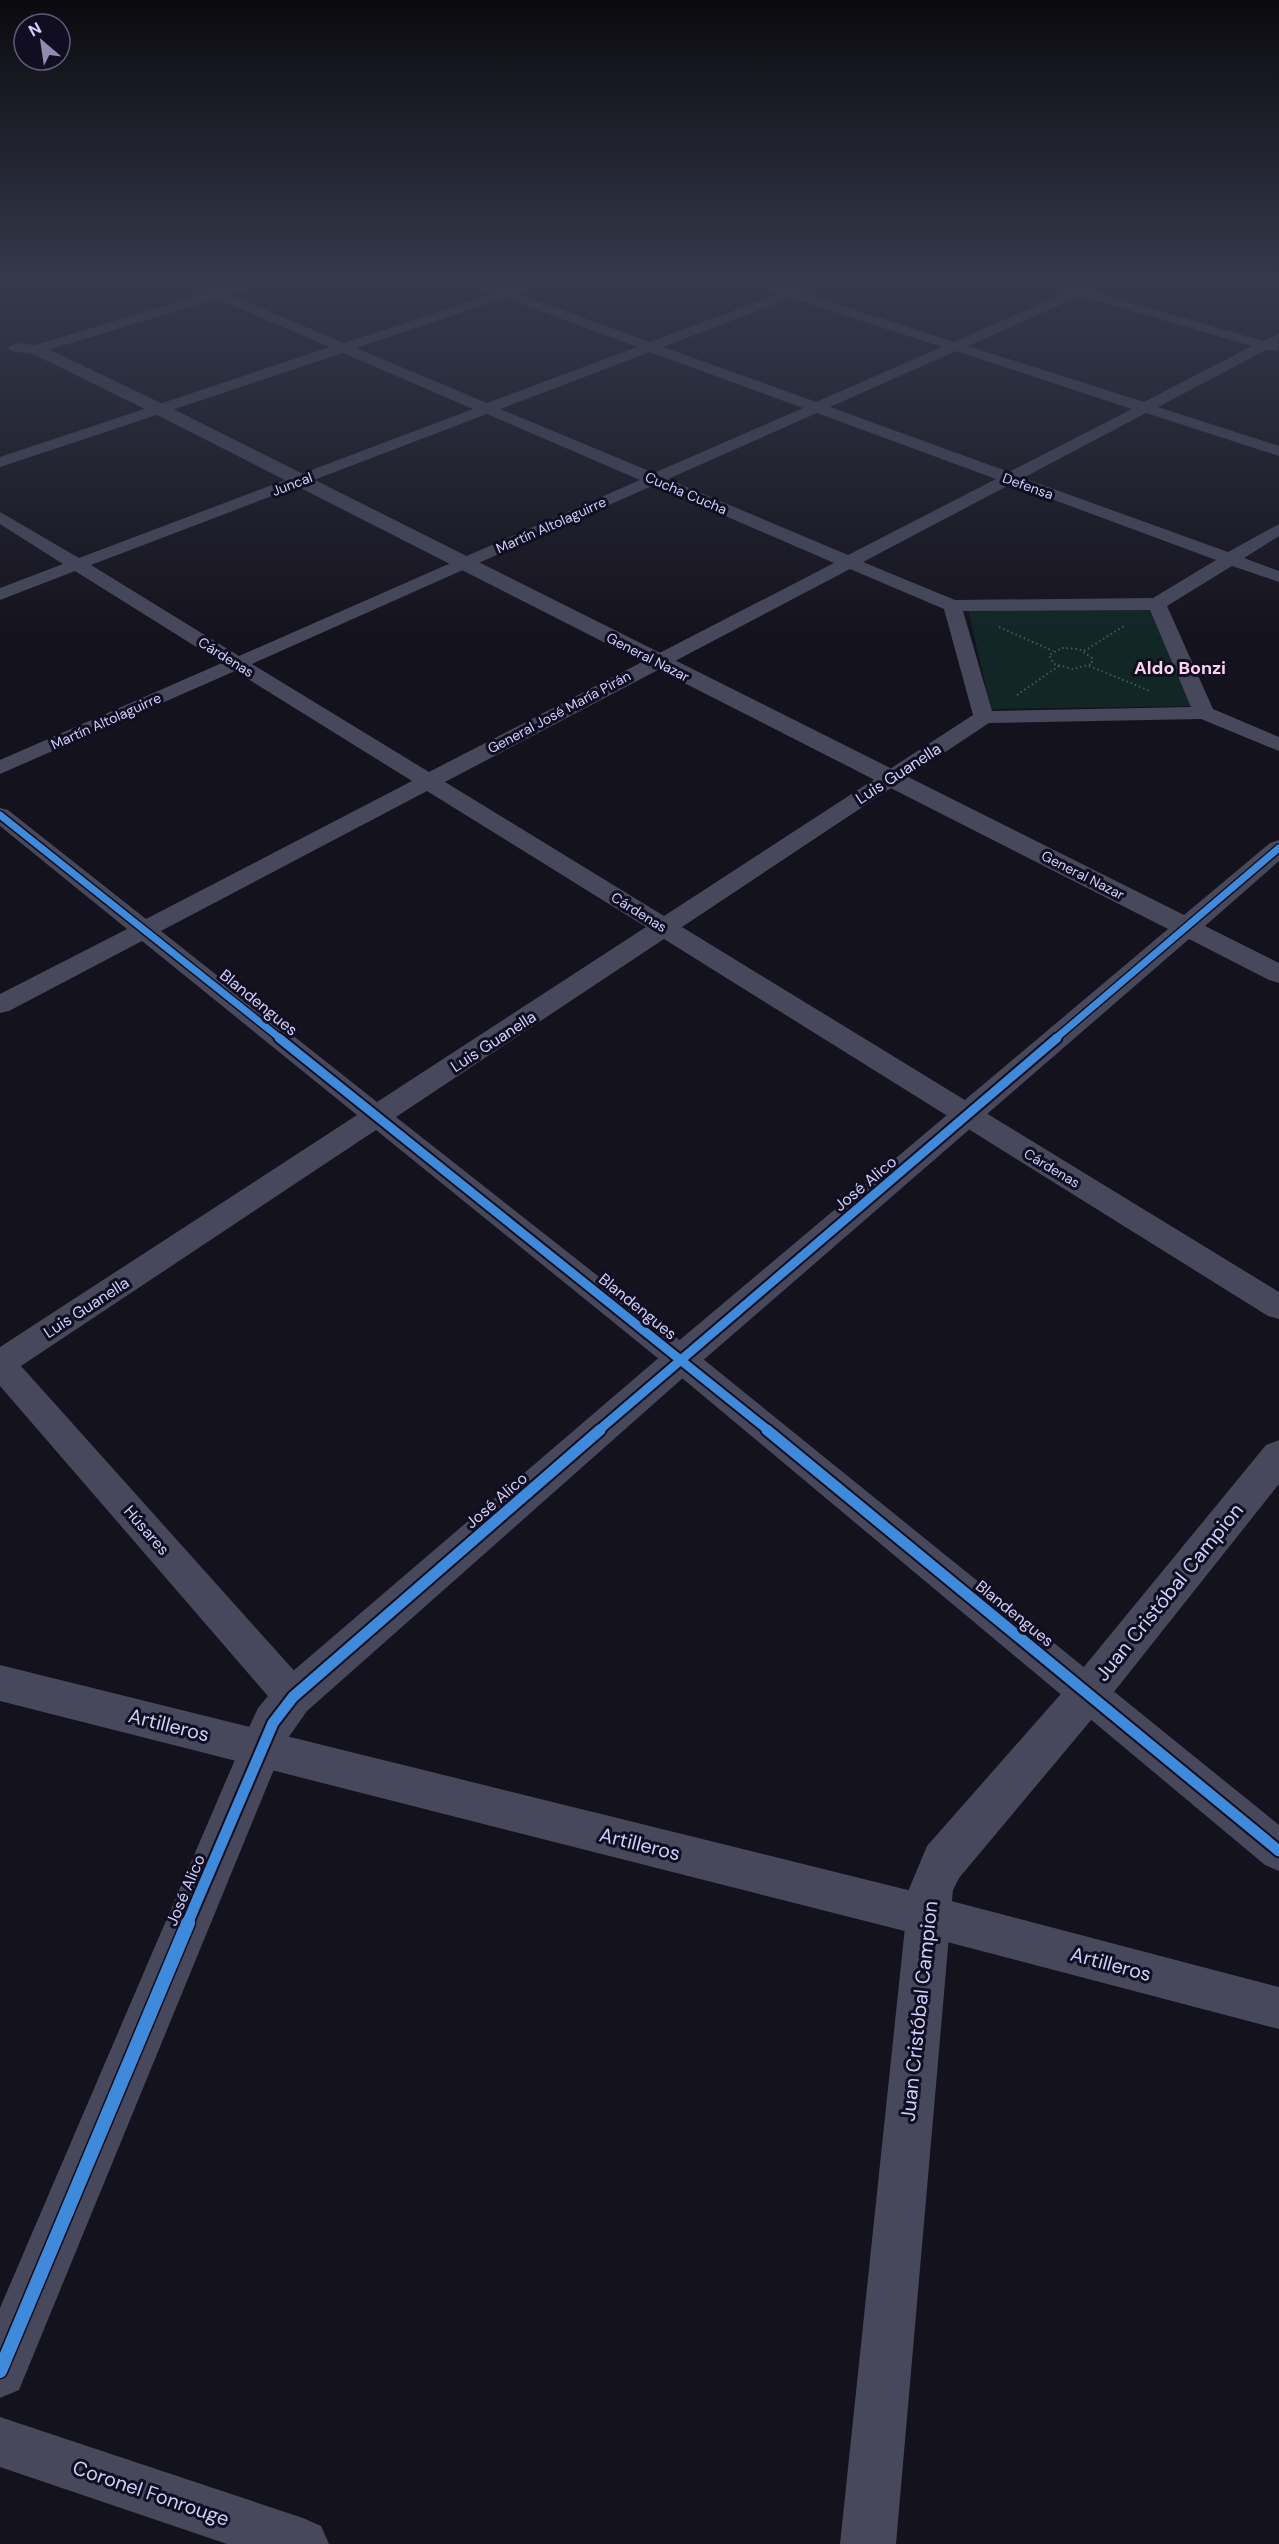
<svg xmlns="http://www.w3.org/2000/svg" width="1279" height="2544" font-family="'DM Sans',sans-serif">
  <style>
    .green { fill: #112625 }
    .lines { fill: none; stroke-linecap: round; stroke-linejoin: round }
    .path { stroke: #495762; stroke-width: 2; stroke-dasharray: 1.5 3; stroke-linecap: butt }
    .minor { fill: #47485c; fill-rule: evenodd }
    .tertiary { fill: #47485c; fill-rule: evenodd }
    .cycleway-far3-casing { stroke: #100e20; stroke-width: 10 }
    .cycleway-far2-casing { stroke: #100e20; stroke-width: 13 }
    .cycleway-far1-casing { stroke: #100e20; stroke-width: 15 }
    .cycleway-casing { stroke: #100e20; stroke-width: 17 }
    .cycleway-far3 { stroke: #408adc; stroke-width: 7 }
    .cycleway-far2 { stroke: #408adc; stroke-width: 9 }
    .cycleway-far1 { stroke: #408adc; stroke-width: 11 }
    .cycleway { stroke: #408adc; stroke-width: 14 }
    .labels { text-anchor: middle; stroke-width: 6; stroke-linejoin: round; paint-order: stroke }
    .far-street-label { font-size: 14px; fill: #d1cffc; stroke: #100e20 }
    .street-label { font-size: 16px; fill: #d1cffc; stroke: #100e20 }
    .far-district-label { font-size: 18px; font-weight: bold; fill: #fdd1f0; stroke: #100e20 }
    .near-street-label { font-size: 20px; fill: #d1cffc; stroke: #100e20 }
  </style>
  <rect width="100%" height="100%" fill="#14121c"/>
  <!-- green -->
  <path class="green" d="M1150 609 1191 706 991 709 968 610Z"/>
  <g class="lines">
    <!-- path -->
    <g class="path">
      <path d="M999 627 1053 651"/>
      <path d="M1062 648 1079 649 1092 658V664L1073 669 1054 664 1049 655Z"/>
      <path d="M1084 651 1124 626"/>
      <path d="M1089 666 1150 691"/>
      <path d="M1017 695 1059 666"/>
    </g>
    <!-- minor -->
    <g class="minor">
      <path d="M182 282H200L218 290 244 282H265L230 295 344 343 493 294 467 282H486L506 289 527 282H547L518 294 650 342 777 294 749 282H769L790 289 807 282H826L803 293 954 342 1067 292 1040 282H1062L1078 287 1089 282H1107L1091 291 1263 341 1279 334 1278 351 1266 350 1158 407 1279 446V456L1146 413 1023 478 1228 552 1279 524V536L1244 558 1279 571V582L1232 566 1167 606 1213 709 1279 737V751L1201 719 989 723 682 927 1279 1292V1319L1268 1316 664 939 396 1117 692 1350 1279 1825V1871L1265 1865 670 1368 376 1130 21 1366 306 1684 312 1697 306 1710 293 1715 280 1710 0 1386V1347L357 1115 142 941 9 1011 0 1013V994L127 929 0 826V808L8 810 146 919 412 781 235 671 0 774V760L222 663 75 571 0 600V588L63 564 0 524V512L79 558 473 409 343 353 0 467V457L330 347 217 299 41 352 36 353 29 349 31 346 205 294ZM1080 296 1252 346 1144 402 968 346ZM505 298 637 347 487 403 356 348ZM791 298 942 347 816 402 663 347ZM956 351 1132 409 1009 472 830 407ZM650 352 803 408 654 473 500 409ZM817 413 996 479 848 555 668 479ZM487 414 640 480 239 656 91 565ZM1011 484 1216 560 1153 598 955 600 863 562ZM654 485 834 563 429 772 252 664ZM850 569 944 609 973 715 664 916 445 782ZM1150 610 1191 707 992 711 963 611ZM427 791 646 927 377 1102 161 931Z"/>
      <path d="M0 1665 928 1895 1279 1987V2029L928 1937 0 1701Z"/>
      <path d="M0 2417 303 2518 321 2526 329 2544H227L0 2467Z"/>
    </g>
    <!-- tertiary -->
    <g class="tertiary">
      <path d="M16 343 42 346 165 405 1184 915 1270 843 1279 840V861L1205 926 1279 963V983L1269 980 1189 939 693 1369 307 1711 288 1738 277 1762 19 2390 0 2398V2308L246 1734 258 1708 279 1683 669 1349 1168 929 153 413 33 354 10 351 8 348Z"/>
      <path d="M1279 1440V1484L1102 1707 959 1878 953 1890 896 2544H840L909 1889 927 1846 1074 1679 1266 1445Z"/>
    </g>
    <!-- cycleway-far3 casing -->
    <g class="cycleway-far3-casing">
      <g id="cycleway-far3">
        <path d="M0 815 281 1039"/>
        <path d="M1055 1039 1279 848"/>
      </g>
    </g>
    <!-- cycleway-far2 casing -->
    <g class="cycleway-far2-casing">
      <g id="cycleway-far2">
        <path d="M279 1038 769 1431"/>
        <path d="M598 1431 1057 1038"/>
      </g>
    </g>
    <!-- cycleway-far1 casing -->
    <g class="cycleway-far1-casing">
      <g id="cycleway-far1">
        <path d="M767 1430 1279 1851"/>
        <path d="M187 1924 273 1723 293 1697 600 1430"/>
      </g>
    </g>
    <!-- cycleway casing -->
    <g class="cycleway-casing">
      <path id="cycleway" d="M0 2371 188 1923"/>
    </g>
    <!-- cycleway-far3 -->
    <use href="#cycleway-far3" class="cycleway-far3"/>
    <!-- cycleway-far2 -->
    <use href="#cycleway-far2" class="cycleway-far2"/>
    <!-- cycleway-far1 -->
    <use href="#cycleway-far1" class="cycleway-far1"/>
    <!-- cycleway -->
    <use href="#cycleway" class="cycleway"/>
  </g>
  <!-- sky -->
  <linearGradient id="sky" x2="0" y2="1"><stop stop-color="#0b0a0f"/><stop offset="0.44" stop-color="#34394b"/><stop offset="1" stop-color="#34394b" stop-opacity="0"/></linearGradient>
  <rect width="1279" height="639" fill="url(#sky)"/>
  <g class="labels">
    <!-- far-street labels -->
    <g class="far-street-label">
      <text transform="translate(292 484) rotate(-21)" y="5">Juncal</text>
      <text transform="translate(1028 486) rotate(20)" y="5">Defensa</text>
      <text transform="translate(686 493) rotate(23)" y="5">Cucha Cucha</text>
      <text transform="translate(551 525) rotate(-24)" y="5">Martín Altolaguirre</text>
      <text transform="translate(226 657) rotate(32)" y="5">Cárdenas</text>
      <text transform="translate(648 657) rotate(27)" y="5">General Nazar</text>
      <text transform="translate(559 712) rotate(-28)" y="5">General José María Pirán</text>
      <text transform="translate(106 721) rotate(-24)" y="5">Martín Altolaguirre</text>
      <text transform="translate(1083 875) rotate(27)" y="5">General Nazar</text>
      <text transform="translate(639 912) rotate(32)" y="5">Cárdenas</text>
      <text transform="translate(1052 1168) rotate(31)" y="5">Cárdenas</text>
    </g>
    <!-- street labels -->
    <g class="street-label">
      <text transform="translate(898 773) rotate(-33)" y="6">Luis Guanella</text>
      <text transform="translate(259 1002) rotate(39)" y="6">Blandengues</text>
      <text transform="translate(493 1041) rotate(-33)" y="6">Luis Guanella</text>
      <text transform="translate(865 1183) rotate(-40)" y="6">José Alico</text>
      <text transform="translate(638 1306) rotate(39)" y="6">Blandengues</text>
      <text transform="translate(86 1307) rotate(-33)" y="6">Luis Guanella</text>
      <text transform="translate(496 1500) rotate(-41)" y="6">José Alico</text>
      <text transform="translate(147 1530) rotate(49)" y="6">Húsares</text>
      <text transform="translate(1015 1613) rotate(39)" y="6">Blandengues</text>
      <text transform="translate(185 1890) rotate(-67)" y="6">José Alico</text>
    </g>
    <!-- far-district labels -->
    <g class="far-district-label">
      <text x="1180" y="674">Aldo Bonzi</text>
    </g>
    <!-- near-street labels -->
    <g class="near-street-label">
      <text transform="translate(1169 1592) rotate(-51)" y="7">Juan Cristóbal Campion</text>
      <text transform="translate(169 1725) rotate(14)" y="7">Artilleros</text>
      <text transform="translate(640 1844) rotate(14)" y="7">Artilleros</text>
      <text transform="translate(1111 1964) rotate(15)" y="7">Artilleros</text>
      <text transform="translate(919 2011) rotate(-84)" y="7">Juan Cristóbal Campion</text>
      <text transform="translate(151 2493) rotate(19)" y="7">Coronel Fonrouge</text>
    </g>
  </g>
  <!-- north arrow -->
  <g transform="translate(42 42) rotate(331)"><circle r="28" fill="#100e20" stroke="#5d5b78" stroke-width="1.5"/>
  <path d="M0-4.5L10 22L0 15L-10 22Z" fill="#8f8dae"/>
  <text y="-9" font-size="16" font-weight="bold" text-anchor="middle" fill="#d1cffc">N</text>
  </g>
</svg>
